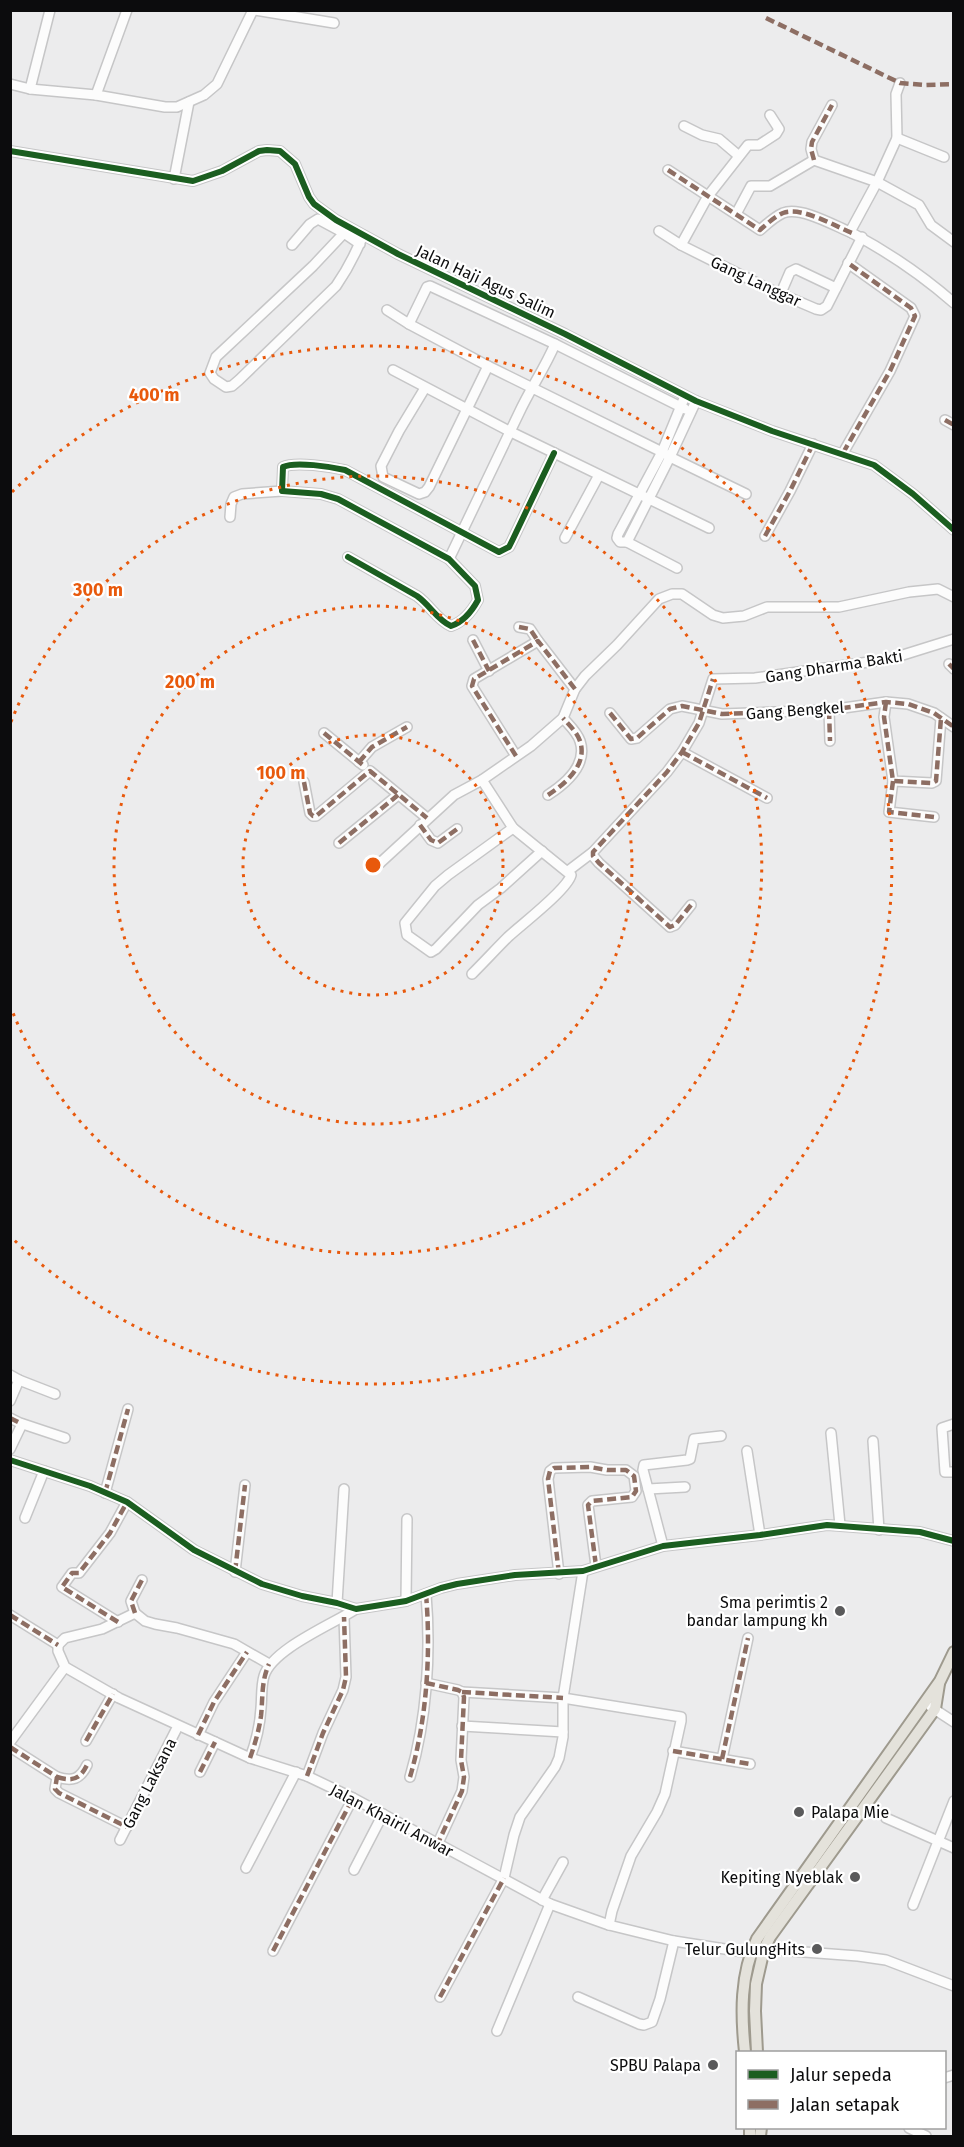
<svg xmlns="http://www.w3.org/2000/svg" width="964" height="2147" font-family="'Fira Sans',sans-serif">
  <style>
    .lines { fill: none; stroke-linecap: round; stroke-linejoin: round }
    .minor-casing { stroke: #c6c6c7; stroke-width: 12 }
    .major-casing { stroke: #9e9a8e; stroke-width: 14 }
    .minor { stroke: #fcfcfc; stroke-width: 9 }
    .major { stroke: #e4e2db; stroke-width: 10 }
    .quiet { stroke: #8d6e63; stroke-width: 4.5; stroke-dasharray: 9 4.5; stroke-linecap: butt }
    .cycleway-casing { stroke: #fff; stroke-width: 10 }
    .cycleway { stroke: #1b5e20; stroke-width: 6 }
    .ring { fill: none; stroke: #e8590c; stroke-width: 3; stroke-dasharray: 3 6 }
    .poi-dot { fill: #5a5a5b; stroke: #fff; stroke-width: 2 }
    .labels { text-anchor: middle; stroke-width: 4.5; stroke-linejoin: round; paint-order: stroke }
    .street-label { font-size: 16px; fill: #0c0c0d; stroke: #fff }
    .poi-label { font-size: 16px; fill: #0c0c0d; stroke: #fff; text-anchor: end }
    .centre { fill: #e8590c; stroke: #fff; stroke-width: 3 }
    .ring-label { font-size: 18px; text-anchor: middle; font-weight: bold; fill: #e8590c; stroke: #fff; stroke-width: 4.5; stroke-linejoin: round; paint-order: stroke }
  </style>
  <rect width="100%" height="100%" fill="#ececed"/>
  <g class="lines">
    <!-- minor casing -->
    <g class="minor-casing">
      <g id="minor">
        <path d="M255 10 334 23"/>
        <path d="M900 83 896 94 897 138 877 182 851 230 852 233C888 252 923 276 954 303"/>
        <path d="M10 84 30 89 96 95 165 107H177L204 95 217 84 253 10"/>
        <path d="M30 89 50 10"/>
        <path d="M96 95 127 10"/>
        <path d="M770 115 779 129 776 134 759 145H748L708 196 681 245 769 289 816 309 821 310 827 306 862 237"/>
        <path d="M684 126 702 135 719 139 739 156"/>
        <path d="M897 138 944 157"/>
        <path d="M10 151 193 181 222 171 259 151 267 150 280 151 295 164 309 197 314 204 336 220 398 254 565 334 696 401 772 431 874 465 913 494 954 530"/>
        <path d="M814 160 811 149 812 142 832 105"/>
        <path d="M668 170 760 230C767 224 774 217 783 213 801 206 835 226 852 233"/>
        <path d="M174 179 189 102"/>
        <path d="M736 214 751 186H770L814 160 877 182 919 205 931 225 954 242"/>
        <path d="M659 231 681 245"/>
        <path d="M360 244 344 233 313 266 216 357 210 373 214 379 226 387 232 386 239 380 336 286C347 270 356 253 363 235"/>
        <path d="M292 245 310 224 318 219 344 233"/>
        <path d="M781 293 790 272 796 269 836 288"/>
        <path d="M387 310 409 324"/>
        <path d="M555 344 685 409"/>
        <path d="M393 370 511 432 709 528"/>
        <path d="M425 388 399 431 381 466 383 477 419 494 425 492 429 487 488 366"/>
        <path d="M685 396 662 452 618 534 617 538 620 542H627L670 457 696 401"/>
        <path d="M945 420 954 425"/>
        <path d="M843 453 890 371 915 316 911 308 848 263"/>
        <path d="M230 517 231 504 234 497 242 494 282 491"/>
        <path d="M765 536 790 491 813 444"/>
        <path d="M565 538 599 475"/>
        <path d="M627 542 677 568"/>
        <path d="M348 557 417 596C430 605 437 620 451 626 463 622 472 611 478 600L475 586 449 559 338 499 321 494 282 491 283 467C295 461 332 467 345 470L499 552 509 547 512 541 554 453"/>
        <path d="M449 559C472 510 496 462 519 413 530 389 545 368 555 344L430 286 427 287 409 324 488 366 662 452 670 457 746 494"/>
        <path d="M519 627 530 629 538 641"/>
        <path d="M473 640 489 671"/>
        <path d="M949 664 954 669"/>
        <path d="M886 702 884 717 893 781 932 783 936 781 941 718"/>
        <path d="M829 710 830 741"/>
        <path d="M610 713 631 739 637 738 670 709 682 706 722 714 829 710 886 702 908 704 934 713 954 727"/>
        <path d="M324 733 363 765"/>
        <path d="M682 752 767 798"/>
        <path d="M516 756 472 686 474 679 538 641 575 689"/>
        <path d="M359 762 372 747 407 727"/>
        <path d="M893 781 889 812 934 817"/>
        <path d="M304 782 310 813 313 816H316L370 771 427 818"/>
        <path d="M548 795C565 784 588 765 580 741 577 732 569 725 563 718"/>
        <path d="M420 825 431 840 438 843 457 829"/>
        <path d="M513 828 448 875 435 886 405 923 407 935 431 952 436 949 478 905 501 888 542 851"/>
        <path d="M339 843 398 795"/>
        <path d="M380 863 454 795 482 780 531 746 563 718 575 689 585 676 617 645 659 599 672 594H682L713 615 723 618 744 616 767 607H839L909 592 938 589 954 597"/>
        <path d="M568 871 593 852"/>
        <path d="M691 905 675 925 670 927 599 863 593 856V852L667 772 682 752 699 723 713 679 755 678 890 659 954 639"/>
        <path d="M472 974C484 962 496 949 508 937 522 924 567 890 571 875L513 828 482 780"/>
        <path d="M10 1375 19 1380 10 1401"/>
        <path d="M19 1380 55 1394"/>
        <path d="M10 1418 20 1423 65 1438"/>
        <path d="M954 1424 942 1428 945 1472H954"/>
        <path d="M831 1433 840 1525"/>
        <path d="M873 1441 879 1530"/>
        <path d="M10 1449 22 1424"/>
        <path d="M747 1451 760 1535"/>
        <path d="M10 1460 90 1486 127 1502 194 1550 262 1584 302 1596 337 1603 356 1609 406 1601 441 1588 457 1584 515 1575 583 1571 663 1546 760 1535 827 1525 920 1532 954 1541"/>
        <path d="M648 1489 685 1487"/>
        <path d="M105 1493 128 1409"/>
        <path d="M25 1518 44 1471"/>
        <path d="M663 1546 643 1470 644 1465 687 1460 690 1459 694 1439 721 1436"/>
        <path d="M235 1572 245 1485"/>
        <path d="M559 1574 548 1479 550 1471 554 1468 590 1467 607 1470H626L634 1476 636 1491 632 1497 592 1501 588 1505 596 1566"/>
        <path d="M406 1601 407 1519"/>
        <path d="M337 1603 344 1489"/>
        <path d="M135 1613 131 1601 142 1580"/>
        <path d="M10 1615 58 1645"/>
        <path d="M118 1622 62 1587 72 1573H79L110 1533 127 1502"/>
        <path d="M58 1645V1651L65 1667 119 1698 250 1758 307 1776 353 1798 550 1904 609 1925 674 1941 750 1953"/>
        <path d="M58 1645 65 1638 102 1629 135 1613 145 1621 155 1624 177 1628 234 1644 269 1664"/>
        <path d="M426 1683 458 1690 462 1692 464 1697 461 1760 464 1777 462 1791 438 1843"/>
        <path d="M462 1692 563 1698 681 1717V1721L665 1794 657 1812 631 1856 612 1911 609 1925"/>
        <path d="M931 1707 954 1722"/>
        <path d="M462 1726 563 1732"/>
        <path d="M198 1735 214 1702 247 1652"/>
        <path d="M86 1741 113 1694"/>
        <path d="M10 1742 65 1667"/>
        <path d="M10 1747 57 1777 55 1789 59 1793 127 1827"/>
        <path d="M673 1751 750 1764"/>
        <path d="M250 1758C256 1742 260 1725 261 1708 262 1698 261 1686 264 1676 272 1649 333 1624 356 1609"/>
        <path d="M722 1759 748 1638"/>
        <path d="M200 1772 215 1742"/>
        <path d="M307 1776 323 1733 343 1690 346 1677 344 1617"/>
        <path d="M57 1777C73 1782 80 1779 87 1765"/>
        <path d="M410 1777C427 1719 431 1653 426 1594"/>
        <path d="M886 1818 954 1848"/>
        <path d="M120 1840 178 1726"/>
        <path d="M246 1868 296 1772"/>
        <path d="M354 1870 383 1814"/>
        <path d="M542 1900 563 1862"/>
        <path d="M913 1905 954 1801"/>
        <path d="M764 1949 858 1956 886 1960 954 1986"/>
        <path d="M273 1951 353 1798"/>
        <path d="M440 1997 504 1878 514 1835 520 1817 555 1767 559 1758 563 1737V1698L583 1571"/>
        <path d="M578 1997 639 2024 644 2025 652 2022 660 1999 674 1941"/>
        <path d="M497 2031 550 1904"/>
        <path d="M944 2078 954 2075"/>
        <path d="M909 2128 926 2136"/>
      </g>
    </g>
    <!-- major casing -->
    <g class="major-casing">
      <g id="major">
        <path d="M745 2052C741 2015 740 1974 757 1939L940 1681 954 1652"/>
        <path d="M757 2052 755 2011 756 1984 764 1949 770 1937 935 1709 939 1684"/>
        <path d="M750 2136V2128"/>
        <path d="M760 2136 761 2128"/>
      </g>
    </g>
    <!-- minor -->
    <use href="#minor" class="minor"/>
    <!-- major -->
    <use href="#major" class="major"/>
    <!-- quiet -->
    <g class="quiet">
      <path d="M766 18 900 83 925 85 954 84"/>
      <path d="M814 160 811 149 812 142 832 105"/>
      <path d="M668 170 760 230C767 224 774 217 783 213 801 206 835 226 852 233"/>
      <path d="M945 420 954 425"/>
      <path d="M843 453 890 371 915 316 911 308 848 263"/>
      <path d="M765 536 790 491 813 444"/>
      <path d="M519 627 530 629 538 641"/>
      <path d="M473 640 489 671"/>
      <path d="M949 664 954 669"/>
      <path d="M886 702 884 717 893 781 932 783 936 781 941 718"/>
      <path d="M829 710 830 741"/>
      <path d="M610 713 631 739 637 738 670 709 682 706 722 714 829 710 886 702 908 704 934 713 954 727"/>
      <path d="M324 733 363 765"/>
      <path d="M682 752 767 798"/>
      <path d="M516 756 472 686 474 679 538 641 575 689"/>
      <path d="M359 762 372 747 407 727"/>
      <path d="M893 781 889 812 934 817"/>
      <path d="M304 782 310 813 313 816H316L370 771 427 818"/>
      <path d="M548 795C565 784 588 765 580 741 577 732 569 725 563 718"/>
      <path d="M420 825 431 840 438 843 457 829"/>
      <path d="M339 843 398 795"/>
      <path d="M691 905 675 925 670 927 599 863 593 856V852L667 772 682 752 699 723 713 679"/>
      <path d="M10 1418 22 1424"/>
      <path d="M105 1493 128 1409"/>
      <path d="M235 1572 245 1485"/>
      <path d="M559 1574 548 1479 550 1471 554 1468 590 1467 607 1470H626L634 1476 636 1491 632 1497 592 1501 588 1505 596 1566"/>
      <path d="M135 1613 131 1601 142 1580"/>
      <path d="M10 1615 58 1645"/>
      <path d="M118 1622 62 1587 72 1573H79L110 1533 127 1502"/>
      <path d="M426 1683 458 1690 462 1692 464 1697 461 1760 464 1777 462 1791 438 1843"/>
      <path d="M462 1692 563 1698"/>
      <path d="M198 1735 214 1702 247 1652"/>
      <path d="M86 1741 113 1694"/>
      <path d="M10 1747 57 1777 55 1789 59 1793 127 1827"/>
      <path d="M673 1751 750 1764"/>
      <path d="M250 1758C255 1744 259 1730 261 1716 263 1697 261 1682 269 1664"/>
      <path d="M722 1759 748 1638"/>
      <path d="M200 1772 215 1742"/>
      <path d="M307 1776 323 1733 343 1690 346 1677 344 1617"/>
      <path d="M57 1777C73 1782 80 1779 87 1765"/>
      <path d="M410 1777C427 1719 431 1653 426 1594"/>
      <path d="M273 1951 353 1798"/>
      <path d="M440 1997 504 1878"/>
    </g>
    <!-- cycleway casing -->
    <g class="cycleway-casing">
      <g id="cycleway">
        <path d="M10 151 193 181 222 171 259 151 267 150 280 151 295 164 309 197 314 204 336 220 398 254 565 334 696 401 772 431 874 465 913 494 954 530"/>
        <path d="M348 557 417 596C430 605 437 620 451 626 463 622 472 611 478 600L475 586 449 559 338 499 321 494 282 491 283 467C295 461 332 467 345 470L499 552 509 547 512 541 554 453"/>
        <path d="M10 1460 90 1486 127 1502 194 1550 262 1584 302 1596 337 1603 356 1609 406 1601 441 1588 457 1584 515 1575 583 1571 663 1546 760 1535 827 1525 920 1532 954 1541"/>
      </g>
    </g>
    <!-- cycleway -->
    <use href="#cycleway" class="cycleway"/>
  </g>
  <!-- distance rings -->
  <g class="ring">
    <circle cx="373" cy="865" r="130"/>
    <circle cx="373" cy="865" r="259"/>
    <path d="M11 722A389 389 0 1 1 11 1008"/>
    <path d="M12 492A519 519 0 1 1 12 1238"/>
  </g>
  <!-- markers -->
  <g class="poi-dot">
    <circle cx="840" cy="1611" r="6"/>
    <circle cx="799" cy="1812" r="6"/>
    <circle cx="855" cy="1877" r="6"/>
    <circle cx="817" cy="1949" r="6"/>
    <circle cx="713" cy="2065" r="6"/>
  </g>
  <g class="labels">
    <!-- street labels -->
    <g class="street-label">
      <text transform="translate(486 281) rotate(25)" y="6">Jalan Haji Agus Salim</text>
      <text transform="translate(756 281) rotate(25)" y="6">Gang Langgar</text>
      <text transform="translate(834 666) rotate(-9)" y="6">Gang Dharma Bakti</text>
      <text transform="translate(795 710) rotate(-4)" y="6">Gang Bengkel</text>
      <text transform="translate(149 1783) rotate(-63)" y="6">Gang Laksana</text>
      <text transform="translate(392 1820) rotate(28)" y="6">Jalan Khairil Anwar</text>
    </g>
    <!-- poi labels -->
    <g class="poi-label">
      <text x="828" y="1608">Sma perimtis 2<tspan x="828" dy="18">bandar lampung kh</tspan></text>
      <text x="811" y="1818" text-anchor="start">Palapa Mie</text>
      <text x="843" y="1883">Kepiting Nyeblak</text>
      <text x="805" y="1955">Telur GulungHits</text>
      <text x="701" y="2071">SPBU Palapa</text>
    </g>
  </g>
  <circle cx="373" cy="865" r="9" class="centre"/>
  <g class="ring-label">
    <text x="154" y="401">400 m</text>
    <text x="98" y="596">300 m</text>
    <text x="190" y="688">200 m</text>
    <text x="281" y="779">100 m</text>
  </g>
  <!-- border -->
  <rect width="964" height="2147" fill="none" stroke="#0c0c0d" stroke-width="24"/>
  <!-- legend -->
  <rect x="736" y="2051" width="210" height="78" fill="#ffffff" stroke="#9e9e9e" stroke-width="1.5"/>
  <rect x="748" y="2070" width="30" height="9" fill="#1b5e20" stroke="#9e9e9e" stroke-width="1.5"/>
  <text x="790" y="2081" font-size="18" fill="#0c0c0d">Jalur sepeda</text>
  <rect x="748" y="2100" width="30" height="9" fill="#8d6e63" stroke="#9e9e9e" stroke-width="1.5"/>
  <text x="790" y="2111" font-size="18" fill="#0c0c0d">Jalan setapak</text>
</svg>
